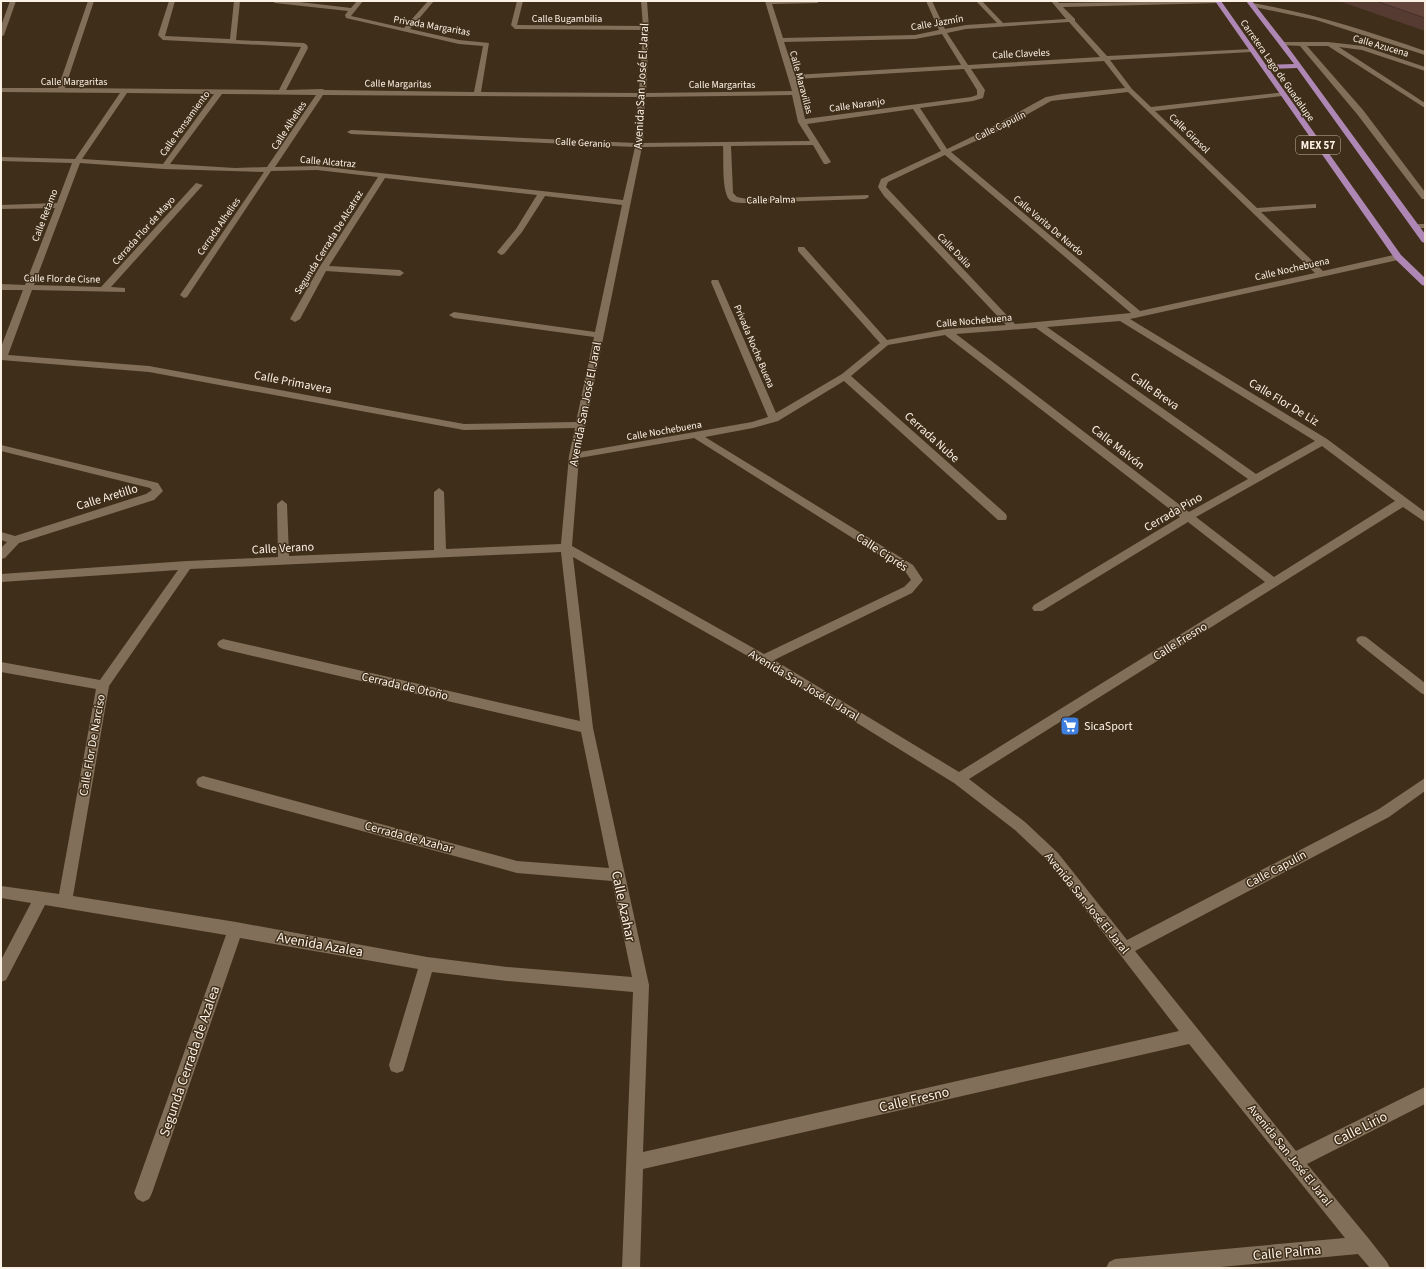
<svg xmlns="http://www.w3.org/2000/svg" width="1426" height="1269" font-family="'Source Sans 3',sans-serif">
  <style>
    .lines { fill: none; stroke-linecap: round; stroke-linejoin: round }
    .minor { fill: #826f59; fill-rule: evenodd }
    .major { fill: #af87b4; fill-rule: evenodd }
    .wall { fill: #563b33 }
    .building { fill: #64453b; stroke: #463029 }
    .labels { text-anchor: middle; stroke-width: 3; stroke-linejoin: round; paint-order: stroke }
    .far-street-label { font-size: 10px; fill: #fcf1e5; stroke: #3f2f1a }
    .shield { fill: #3f2f1a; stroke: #c3b7a8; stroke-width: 1 }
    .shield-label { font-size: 11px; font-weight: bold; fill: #fcf1e5 }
    .street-label { font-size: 12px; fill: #fcf1e5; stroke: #3f2f1a }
    .poi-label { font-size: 12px; fill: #fcf1e5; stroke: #3f2f1a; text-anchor: start }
    .near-street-label { font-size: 14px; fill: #fcf1e5; stroke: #3f2f1a }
  </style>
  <rect width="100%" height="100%" fill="#3f2f1a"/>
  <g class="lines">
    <!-- minor -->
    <g class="minor">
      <path d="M10 1H16L4 35 1 37V26Z"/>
      <path d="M88 1H94L65 88 279 90 301 47 163 40 158 35 169 1H175L165 36 230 39 234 1H240L236 40 304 43 307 45 308 48 286 90 322 89 325 90 474 92 483 46 459 44 346 18 345 15 348 11 275 3 272 1H291L351 8 357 1H363L351 16 404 28 428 1H434L410 29 459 40 489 43 481 92 639 93 643 30 515 29 511 25 517 1H523L517 25 643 26 641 1H647L649 28 646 93 792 91 765 1H820L817 3 772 4 783 38 915 35 939 30 926 1H932L945 29 966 25 997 23 976 1H982L1003 23 1066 19 1051 1H1057L1059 3 1222 1 1219 3 1063 7 1075 19V21L1107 56 1253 49 1254 50 1251 52 1110 60 1132 89 1151 107 1285 92V96H1282L1155 111 1257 208 1316 204V208H1313L1261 212 1323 271 1398 254 1402 257 1398 260 1130 319 1327 439 1425 512V522L1403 507 969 779 1025 822 1058 853 1127 940 1379 809 1425 778V791L1389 817 1135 951 1296 1151 1425 1087V1104L1307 1164 1369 1239 1387 1262 1390 1268H1370L1358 1254 1210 1268H1106L1109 1262 1115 1259 1345 1238 1189 1044 643 1169 640 1268H622L633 992 507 981 432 972 405 1065 403 1071 397 1073 391 1071 389 1065 418 969 240 938 152 1193 149 1199 143 1202 137 1199 134 1193 226 935 45 905 6 980 1 982V960L31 903 1 898V886L59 894 96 689 1 672V662L100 680 178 570 1 582V574L187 561 278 557 277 504 282 500 287 504 289 556 434 550V492L439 488 444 492 446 549 561 544 569 456 575 428 464 430 149 372 1 360V347L23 290H1V284L25 285 55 208 1 209V205L57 203 72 163 1 161V157L75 159 120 93 1 92V88H58ZM1069 22 1100 57 968 65 947 33 966 29ZM942 34 961 65 795 75 784 42 915 39ZM1104 61 1125 88 1062 94 1046 97 990 128 947 149 920 108 973 101 983 98 985 90 971 69ZM964 69 977 90V95L971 97 805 119 796 79ZM1128 92 1315 273 1140 311 951 152 996 132 1051 101ZM127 93 214 94 163 164 82 159ZM222 94 316 95 267 167 235 168 170 164ZM323 95 638 97 635 143 351 130 347 132 351 134 635 147 623 200 317 166 275 167ZM792 95 798 122 810 141 643 143 645 97ZM913 109 941 151 881 179 878 187 884 196 1006 325 947 329 887 340 804 247H798V251L880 343 842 374 776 413 719 282 718 280H712L711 282 768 417 752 422 580 452 642 147 723 146C724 158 721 195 731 201 735 203 743 203 747 203L865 199 869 197 868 195 747 199 737 197 733 193 731 146 813 145 824 164H827L831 162 807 124ZM945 155 1131 313 1015 324 886 187 888 182ZM80 163 164 169 264 172 180 295 184 298 187 297 271 171 317 170 378 177 319 268 290 319 295 322 300 319 326 271 400 276 404 273 400 270 329 266 385 178 537 195 516 229 497 252 501 255 504 254 522 232 545 196 622 205 595 332 454 312 449 315 454 318 594 337 576 422 464 424 149 366 8 355 32 290 125 292V288L111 287 203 185 196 183 101 287 34 285ZM1120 321 1315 441 1256 474 1047 327ZM1036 328 1248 479 1189 512 956 334ZM945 335 1180 517 1034 605 1032 608 1034 611H1042L1188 522 1265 582 959 772 774 660 912 593 923 580 913 565 705 437 753 428 778 421 844 381 998 520H1006L1007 517 1006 514 851 376 888 345ZM694 438 905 571 911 580 904 587 764 654 572 546 579 458ZM1322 446 1395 501 1274 577 1196 517ZM561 552 580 721 223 639 219 641 217 644 219 647 223 649 581 732 609 868 517 861 203 776 198 778 196 782 198 786 203 788 517 873 612 881 632 977 507 967 427 957 236 922 73 896 109 686 190 569ZM573 557 760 663 954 783 1015 830 1048 861 1179 1031 643 1152 649 985 593 728Z"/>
      <path d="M1252 3C1312 13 1368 31 1425 51V55L1316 20 1250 6V4Z"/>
      <path d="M1283 42H1328L1363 46 1425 67V71L1362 50 1339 47 1425 103V108L1328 46H1307L1363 110 1425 192V199H1422L1357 114 1300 46 1281 45 1280 44Z"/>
      <rect x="1412" y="224" width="13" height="4"/>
      <path d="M1 445 158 483 163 491 154 500 19 543 5 558 1 559V548L7 542 1 540V532L15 536 146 494 152 490 150 488 1 451Z"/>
      <path d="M1362 636 1366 637 1425 683V695L1421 693 1358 643 1356 640 1358 637Z"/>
    </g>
    <!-- major -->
    <path class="major" d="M1215 1H1221L1266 65 1294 64 1246 1H1252L1285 43 1425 234V243L1422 242 1297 68 1269 69 1401 255 1425 278V286L1422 285 1395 259Z"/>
  </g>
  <!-- wall -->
  <path class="wall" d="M1339 1H1425V31Z"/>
  <!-- building -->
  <path class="building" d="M1376 1H1425V18Z"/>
  <!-- icons -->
  <defs>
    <g id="supermarket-square" transform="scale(1)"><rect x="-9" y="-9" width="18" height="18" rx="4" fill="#3f7fe0" stroke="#3f2f1a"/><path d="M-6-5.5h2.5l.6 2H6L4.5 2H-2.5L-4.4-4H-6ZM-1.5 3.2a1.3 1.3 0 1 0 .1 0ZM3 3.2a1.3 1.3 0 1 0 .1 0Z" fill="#fff"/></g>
  </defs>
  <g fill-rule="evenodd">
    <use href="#supermarket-square" x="1070" y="726"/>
  </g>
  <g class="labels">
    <!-- far-street labels -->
    <g class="far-street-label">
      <text x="567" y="22">Calle Bugambilia</text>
      <text transform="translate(937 22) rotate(-10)" y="4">Calle Jazmín</text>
      <text transform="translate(432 25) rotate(10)" y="4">Privada Margaritas</text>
      <text transform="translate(1381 45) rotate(16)" y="4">Calle Azucena</text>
      <text transform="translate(1021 53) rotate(-3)" y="4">Calle Claveles</text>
      <text transform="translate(1278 70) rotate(55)" y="4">Carretera Lago de Guadalupe</text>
      <text x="74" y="85">Calle Margaritas</text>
      <text transform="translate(802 82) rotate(75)" y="4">Calle Maravillas</text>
      <text transform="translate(398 83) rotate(1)" y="4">Calle Margaritas</text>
      <text x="722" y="88">Calle Margaritas</text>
      <text transform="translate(857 104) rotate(-8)" y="4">Calle Naranjo</text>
      <text transform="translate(184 123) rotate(-54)" y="4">Calle Pensamiento</text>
      <text transform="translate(288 125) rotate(-57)" y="4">Calle Alhelies</text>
      <text transform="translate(1000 125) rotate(-26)" y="4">Calle Capulín</text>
      <text transform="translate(1190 133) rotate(44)" y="4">Calle Girasol</text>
      <text transform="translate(583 142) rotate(3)" y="4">Calle Geranio</text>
      <text transform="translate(328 161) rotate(5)" y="4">Calle Alcatraz</text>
      <text transform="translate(771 199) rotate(-1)" y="4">Calle Palma</text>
      <text transform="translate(44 215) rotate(-69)" y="4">Calle Retamo</text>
      <text transform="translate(1049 225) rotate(40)" y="4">Calle Varita De Nardo</text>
      <text transform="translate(218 226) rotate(-55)" y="4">Cerrada Alhelies</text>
      <text transform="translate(143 230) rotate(-48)" y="4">Cerrada Flor de Mayo</text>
      <text transform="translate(328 242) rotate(-58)" y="4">Segunda Cerrada De Alcatraz</text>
      <text transform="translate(955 250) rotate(46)" y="4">Calle Dalia</text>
      <text transform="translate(1292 268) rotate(-13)" y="4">Calle Nochebuena</text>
      <text transform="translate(62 278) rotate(1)" y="4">Calle Flor de Cisne</text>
      <text transform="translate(974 320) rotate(-5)" y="4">Calle Nochebuena</text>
      <text transform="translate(755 346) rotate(67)" y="4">Privada Noche Buena</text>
      <text transform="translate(664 430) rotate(-10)" y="4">Calle Nochebuena</text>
    </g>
    <!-- shield labels -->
    <rect class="shield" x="1296" y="136" width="44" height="18" rx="3"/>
    <g class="shield-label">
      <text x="1318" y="149">MEX 57</text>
    </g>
    <!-- street labels -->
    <g class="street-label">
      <text transform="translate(641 86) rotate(-87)" y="4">Avenida San José El Jaral</text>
      <text transform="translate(293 382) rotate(11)" y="4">Calle Primavera</text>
      <text transform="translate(1155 391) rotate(35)" y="4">Calle Breva</text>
      <text transform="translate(1284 402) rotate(31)" y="4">Calle Flor De Liz</text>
      <text transform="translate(585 404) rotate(-79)" y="4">Avenida San José El Jaral</text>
      <text transform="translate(932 437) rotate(42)" y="4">Cerrada Nube</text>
      <text transform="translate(1118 447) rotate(38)" y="4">Calle Malvón</text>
      <text transform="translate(107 497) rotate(-17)" y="4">Calle Aretillo</text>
      <text transform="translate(1173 512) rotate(-30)" y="4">Cerrada Pino</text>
      <text transform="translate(283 548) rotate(-3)" y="4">Calle Verano</text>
      <text transform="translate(882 552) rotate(33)" y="4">Calle Ciprés</text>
      <text transform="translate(1180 641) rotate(-32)" y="4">Calle Fresno</text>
      <text transform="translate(804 685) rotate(31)" y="4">Avenida San José El Jaral</text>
      <text transform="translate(405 686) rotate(13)" y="4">Cerrada de Otoño</text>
      <text transform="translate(92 745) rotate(-80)" y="4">Calle Flor De Narciso</text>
      <text transform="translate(409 837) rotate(15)" y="4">Cerrada de Azahar</text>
      <text transform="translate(1276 869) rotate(-28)" y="4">Calle Capulín</text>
      <text transform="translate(1087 903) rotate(51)" y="4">Avenida San José El Jaral</text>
      <text transform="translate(1290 1155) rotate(51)" y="4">Avenida San José El Jaral</text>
    </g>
    <!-- poi labels -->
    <g class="poi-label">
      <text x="1084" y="730">SicaSport</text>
    </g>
    <!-- near-street labels -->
    <g class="near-street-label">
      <text transform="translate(624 906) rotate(78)" y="5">Calle Azahar</text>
      <text transform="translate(320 944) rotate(10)" y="5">Avenida Azalea</text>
      <text transform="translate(189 1061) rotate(-71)" y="5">Segunda Cerrada de Azalea</text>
      <text transform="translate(914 1099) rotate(-13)" y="5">Calle Fresno</text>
      <text transform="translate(1360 1128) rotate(-27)" y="5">Calle Lirio</text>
      <text transform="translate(1287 1252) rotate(-5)" y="5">Calle Palma</text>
    </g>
  </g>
  <!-- border -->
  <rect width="1426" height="1269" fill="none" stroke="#fcf1e5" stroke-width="4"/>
</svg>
